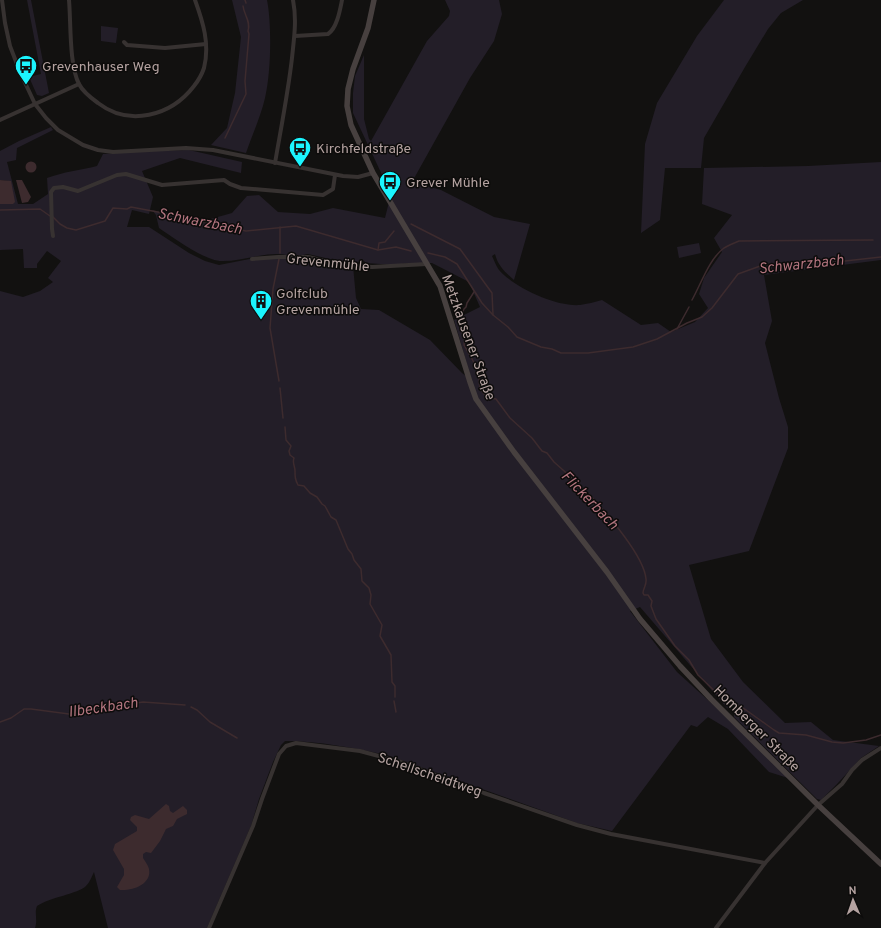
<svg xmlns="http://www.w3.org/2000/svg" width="881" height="928" font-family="Overpass,sans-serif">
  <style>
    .green { fill: #231e28; fill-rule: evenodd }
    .water { fill: #3d2b2e }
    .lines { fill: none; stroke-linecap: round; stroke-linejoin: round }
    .stream { stroke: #3d2b2e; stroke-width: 1.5 }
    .street { stroke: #373231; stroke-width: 4 }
    .secondary { stroke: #47403f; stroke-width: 5.5 }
    .labels { text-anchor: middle; stroke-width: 3; stroke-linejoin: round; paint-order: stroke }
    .poi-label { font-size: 14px; fill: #b4a2a0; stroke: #0d0c0b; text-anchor: start }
    .street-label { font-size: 14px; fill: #b4a2a0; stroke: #0d0c0b }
    .water-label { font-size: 15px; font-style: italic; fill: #b2747e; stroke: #0d0c0b }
  </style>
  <rect width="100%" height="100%" fill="#121110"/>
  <!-- green -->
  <g class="green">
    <path d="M27 0H31L49 93 42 96 37 95 29 77 41 74Z"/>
    <path d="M232 0H267C272 25 271 73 265 98 261 116 252 135 246 153L211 145 227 128 235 93 241 37Z"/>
    <path d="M445 0H499L502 14 494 41 470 78 412 182 441 190 494 217 530 224 514 280C505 272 498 266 495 254L492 256C494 260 496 266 499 270 515 288 556 307 580 305 587 304 595 302 602 300L641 325 658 323 671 332 695 322 708 308 699 294 704 278 722 252 714 238 732 215 702 204 704 168 808 166 881 162V260L764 275 772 321 765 343 779 398 788 427V448L749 551 689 565 711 639 743 682 785 723 811 722 833 740 879 746 861 758 837 784 821 800 817 799 734 717V711L727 708 640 607 630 611 677 672 731 721 788 778 769 772 728 729 708 717 697 727 691 725 612 831 577 823 387 755C354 748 319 741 285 741L281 745 273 762 259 799 251 826 207 928H108L94 872C92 876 90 882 86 886 78 894 50 897 37 906 34 913 38 920 35 928H0V291L23 297 40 291 53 282 48 278 61 261 47 251 37 264V268H24L23 249 0 250V204H13L8 181 0 180V151L19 141 51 127 53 130 17 148 16 160 7 162 18 204H33L48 194 47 178C63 172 81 170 97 166L103 154 147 151 189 150 242 162 241 173 180 158 142 171 153 197 149 214 132 210 127 227H149L189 253 205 261 219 265 260 257 287 255C267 251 244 261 223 261 206 262 174 238 159 228L156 215 152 210 193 220H207L232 213 247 196 259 195 278 212 310 214 333 208 385 218 391 194 353 113V93L355 76 364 55V119L369 139 371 141 427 41 449 16 450 11ZM303 254H308L356 265 362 259 366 263 395 265 408 263H432L469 282 480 307 454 320 472 381 462 373 430 340 379 310 361 309 356 298 353 266Z"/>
    <path d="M724 0H803L781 13 768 29 745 67 704 138 701 168H665L660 220 641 233 645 144 657 103 697 36Z"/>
    <path d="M101 26 118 28 116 43 101 41Z"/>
    <path d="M699 243 701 253 679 258 677 247Z"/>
  </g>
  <!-- water -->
  <g class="water">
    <circle cx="31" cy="167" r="5.5"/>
    <path d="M0 180 11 181 15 202 13 204H0Z"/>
    <path d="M16 180H22L31 197 28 202 22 203Z"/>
    <path d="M166 804 169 806 170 811 173 813 183 806 187 810V814L177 819 173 826 166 829 160 841 151 853 146 852 143 854V858C145 861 148 865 149 869 152 884 133 891 120 890L117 887 124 875V869L113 850 115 844 137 831V827L130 820 131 817 135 815 149 819Z"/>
  </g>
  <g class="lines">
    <!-- stream -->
    <g class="stream">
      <path d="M245 0 246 3"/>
      <path d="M225 138 246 94 245 81 249 34 248 31C251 21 244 15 243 6"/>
      <path d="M0 210 40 209 50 216"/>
      <path d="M53 217 60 224 67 228 76 230 105 221 113 208 127 209 131 207 163 213 217 225H223L231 229H237L246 231 296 226 378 250 396 247 411 251"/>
      <path d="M411 224 460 249 492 293 493 315"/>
      <path d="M378 250 379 243 385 242 394 231"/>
      <path d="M280 253V227"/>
      <path d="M428 253 445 257 457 264 482 303 493 315 508 327 517 337 541 347 552 349 561 353H588L633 347 657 339 687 323 702 317 712 308 738 274 763 265 836 262 881 257"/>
      <path d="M692 300C701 284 709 259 724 248 729 245 734 243 739 241L873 240"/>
      <path d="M459 323 458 316 462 314 464 309 466 307 467 303 474 292"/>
      <path d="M460 329 465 338 464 345 480 373C478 384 479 390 488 398L496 399 510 418 532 438 542 451 547 453 554 462 581 486 585 494H589C605 512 644 555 646 579 647 585 643 588 643 593L644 595H648L652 601 651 606 656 619 675 646 689 660 698 675 725 701 737 705 746 710 774 730 779 733 806 735 832 742 843 743 866 740 881 735"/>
      <path d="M677 329 689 307"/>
      <path d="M279 381 270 328 273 289 279 259"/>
      <path d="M280 388 283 418"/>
      <path d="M285 427 286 440 291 446 289 451 290 455 294 458C292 463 295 466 295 471 295 477 295 479 298 485L304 486 310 493 317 497 322 504 325 506 331 517 336 520 348 549 352 554 354 560 361 569 362 581 369 588 371 595 370 604 382 625 380 636 391 655 392 682 395 686V697"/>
      <path d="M394 701 396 712"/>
      <path d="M191 707 197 710 210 722 237 738"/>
      <path d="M0 722 11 718 24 709H31L69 714 143 702 185 705"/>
    </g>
    <!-- street -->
    <g class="street">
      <path d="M2 0 5 23 10 46 20 72 35 104 46 118 58 130 83 145 98 150 113 152 186 148 213 150 343 176 358 177 373 173"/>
      <path d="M69 0C71 22 69 65 79 84 83 92 91 98 98 103 129 127 171 116 194 86 198 81 202 74 204 68 210 44 203 22 195 0"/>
      <path d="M295 36 328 34C337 28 340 10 342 0"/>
      <path d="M124 42 127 45 165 48 206 44"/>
      <path d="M0 120 79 84"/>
      <path d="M275 163C281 128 288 93 292 58 294 38 297 20 293 0"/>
      <path d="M53 236 52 229 51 192 54 188 63 187 78 191 117 175 126 174 162 185 224 180 230 184 241 188 323 195 333 189 335 175"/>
      <path d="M252 259 278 257H308L342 265 372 267 427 264"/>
      <path d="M209 928 253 826 262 799 279 754 286 746 296 743 360 751 401 762 484 793 577 825 611 834 765 863"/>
      <path d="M716 928 765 863 818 805 842 784 852 770 862 760 881 748"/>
    </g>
    <!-- secondary -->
    <path class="secondary" d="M374 0 368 28 353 69 348 89 347 106 351 125 373 173 440 286 470 382 476 399 514 452 607 572 640 619 680 666 711 699 818 805 881 864"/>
  </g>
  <!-- icons -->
  <defs>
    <g id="bus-pin" transform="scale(1.15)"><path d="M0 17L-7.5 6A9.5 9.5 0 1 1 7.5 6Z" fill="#1bf5ff" stroke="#0d0c0b"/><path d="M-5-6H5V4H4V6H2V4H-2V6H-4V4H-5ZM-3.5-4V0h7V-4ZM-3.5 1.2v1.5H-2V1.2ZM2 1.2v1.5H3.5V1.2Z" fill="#111"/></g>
    <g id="building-pin" transform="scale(1.15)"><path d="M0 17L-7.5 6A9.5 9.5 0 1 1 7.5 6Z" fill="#1bf5ff" stroke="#0d0c0b"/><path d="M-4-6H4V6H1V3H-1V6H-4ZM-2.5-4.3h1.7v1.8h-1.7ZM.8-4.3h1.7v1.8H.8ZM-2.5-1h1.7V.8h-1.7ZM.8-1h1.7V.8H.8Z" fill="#111"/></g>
  </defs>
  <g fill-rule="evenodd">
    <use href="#bus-pin" x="26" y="66"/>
    <use href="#bus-pin" x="300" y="148"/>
    <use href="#bus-pin" x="390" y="182"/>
    <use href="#building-pin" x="261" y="301"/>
  </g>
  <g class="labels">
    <!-- poi labels -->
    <g class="poi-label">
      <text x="42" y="71">Grevenhauser Weg</text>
      <text x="316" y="153">Kirchfeldstraße</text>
      <text x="406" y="187">Grever Mühle</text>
      <text x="276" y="298">Golfclub<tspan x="276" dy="16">Grevenmühle</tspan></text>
    </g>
    <!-- street labels -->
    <g class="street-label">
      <text transform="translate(328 262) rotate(6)" y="5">Grevenmühle</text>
      <text transform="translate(469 337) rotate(70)" y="5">Metzkausener Straße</text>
      <text transform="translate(757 728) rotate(45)" y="5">Homberger Straße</text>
      <text transform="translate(430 774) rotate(19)" y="5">Schellscheidtweg</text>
    </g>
    <!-- water labels -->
    <g class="water-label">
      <text transform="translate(200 221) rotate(11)" y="5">Schwarzbach</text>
      <text transform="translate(801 264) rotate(-6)" y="5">Schwarzbach</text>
      <text transform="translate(590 500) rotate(46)" y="5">Flickerbach</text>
      <text transform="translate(103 707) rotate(-8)" y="5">Ilbeckbach</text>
    </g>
  </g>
  <!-- north arrow -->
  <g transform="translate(853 900) rotate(358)" stroke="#0d0c0b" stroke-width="3" paint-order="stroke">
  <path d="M0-3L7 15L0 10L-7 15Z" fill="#b4a2a0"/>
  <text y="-6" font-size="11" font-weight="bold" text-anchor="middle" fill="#b4a2a0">N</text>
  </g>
</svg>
